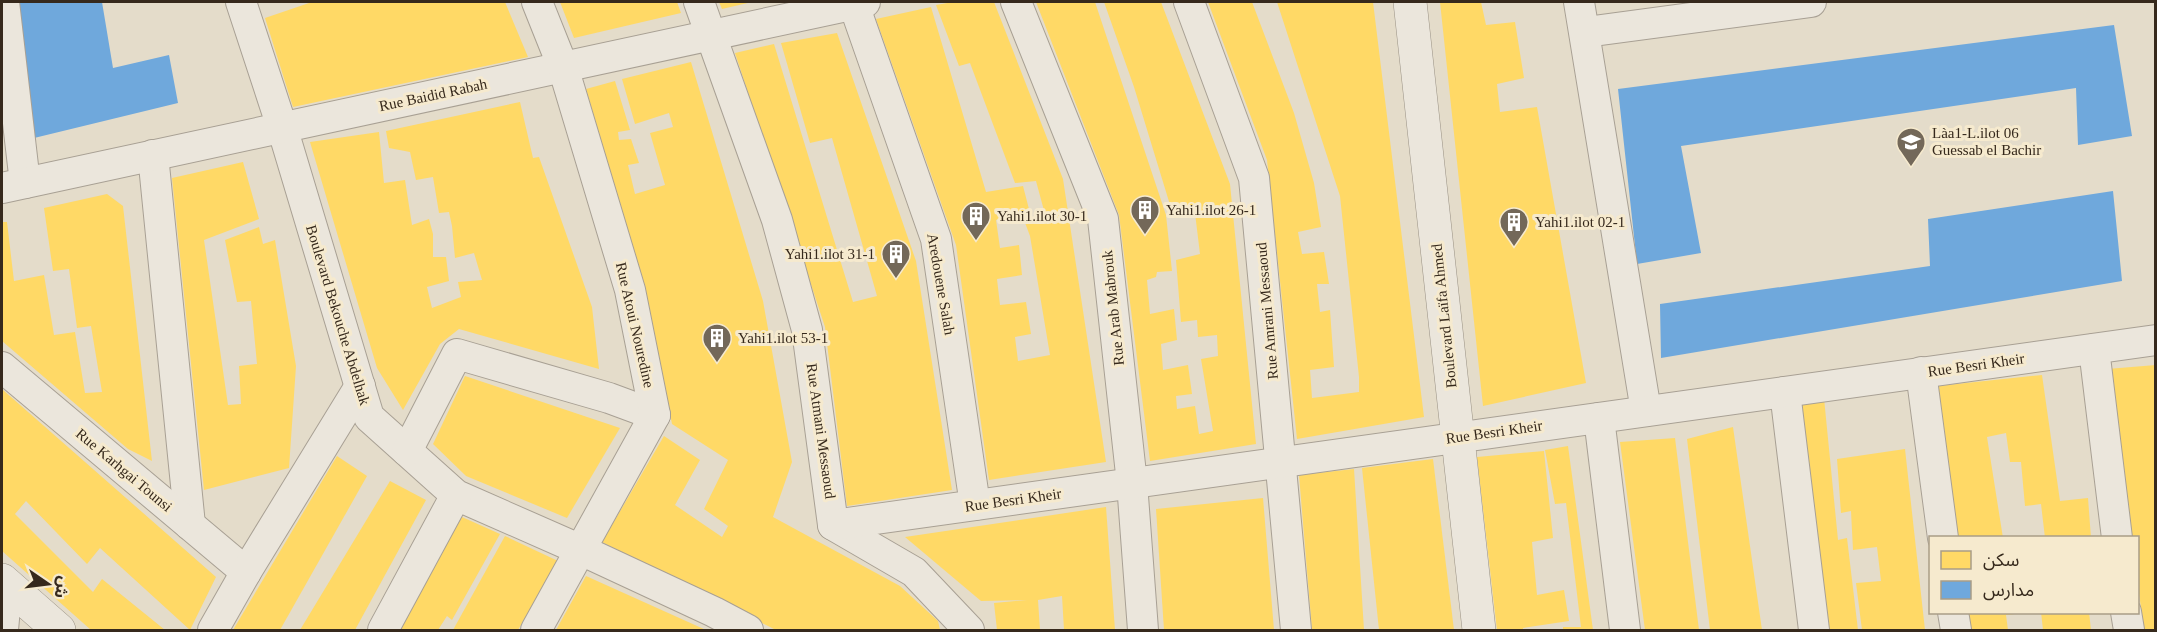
<svg xmlns="http://www.w3.org/2000/svg" width="2157" height="632" font-family="'Times New Roman','Noto Sans Arabic',serif">
  <style>
    .homes { fill: #ffd966 }
    .schools { fill: #6fa8dc }
    .lines { fill: none; stroke-linecap: round; stroke-linejoin: round }
    .street-casing { stroke: #a8a094; stroke-width: 32 }
    .secondary-casing { stroke: #989083; stroke-width: 34 }
    .street { stroke: #ebe6dc; stroke-width: 30 }
    .secondary { stroke: #ebe6dc; stroke-width: 33 }
    .labels { text-anchor: middle; stroke-width: 6; stroke-linejoin: round; paint-order: stroke }
    .street-label { font-size: 15px; fill: #36291c; stroke: #f6eace }
    .poi-label { font-size: 15px; fill: #36291c; stroke: #f6eace; text-anchor: start }
  </style>
  <rect width="100%" height="100%" fill="#e4dcca"/>
  <!-- homes -->
  <g class="homes">
    <path d="M312 2H505L528 57 293 107 265 18Z"/>
    <path d="M560 2H677L681 13 574 38Z"/>
    <path d="M719 2H752L722 9Z"/>
    <path d="M953 2H994L1063 179 1106 462 989 480 956 245 876 19 931 7 986 192 1023 186 1030 213 996 220 1000 248 1019 245 1022 275 997 279 1000 305 1026 302 1031 334 1015 337 1018 361 1050 355 1030 236 1024 220 1046 218 1036 181 1015 183 970 63 959 66 936 5Z"/>
    <path d="M1036 2H1095L1166 215 1172 271 1157 272 1156 277 1147 280 1150 314 1174 309 1177 340 1161 344 1163 370 1188 365 1192 394 1176 396 1177 409 1195 406 1199 434 1213 431 1201 359 1218 356 1217 335 1198 337 1197 320 1181 322 1176 260 1200 254 1195 213 1174 218 1134 87 1104 2H1161L1230 184 1256 444 1150 461 1119 215Z"/>
    <path d="M1208 2H1252L1294 113 1314 183 1321 227 1298 232 1302 254 1324 252 1329 284H1317L1320 312 1330 310 1334 367 1310 370 1312 398 1359 392V377L1340 196 1277 2H1373L1424 417 1297 439 1267 160Z"/>
    <path d="M1440 2H1481L1486 25 1515 22 1524 78 1497 84 1500 112 1537 107 1586 383 1483 406Z"/>
    <path d="M837 33 916 261 952 490 847 506 825 327 735 53 774 44 853 302 877 296 832 138 810 143 781 43Z"/>
    <path d="M691 62 763 301 792 462 773 517 900 586 938 621 940 630H776L602 542 664 436 700 460 675 505 722 537 728 526 704 509 728 460 672 424 647 299 586 89 615 81 630 130 618 132 619 140 631 139 639 163 628 165 635 194 665 185 650 133 673 127 669 113 635 124 622 79Z"/>
    <path d="M520 102 533 158 539 157 592 307 599 369 459 329 440 344 403 410 377 368 310 142 379 132 384 183 405 180 412 225 429 219 433 234V257H446L449 281 427 287 432 308 461 297 458 282 482 280 474 253 455 258 452 226 449 212 439 213 433 177 416 180 410 152 389 148 386 131Z"/>
    <path d="M243 162 259 219 204 240 228 405 241 404 239 366 257 364 251 301 237 302 225 240 259 227 263 244 275 240 296 366 289 468 204 490 172 178Z"/>
    <path d="M107 194 123 206 152 461 128 449 2 341V222H7L14 281 44 275 54 335 75 332 85 393 102 392 91 326 77 328 69 269 53 271 44 208Z"/>
    <path d="M2156 365V630H2144L2138 586V538H2131L2107 369Z"/>
    <path d="M2042 375 2060 501 2088 498 2091 538H2045L2041 504 2025 506 2021 462H2010L2006 433 1987 437 2003 538H1958L1938 386Z"/>
    <path d="M465 376 620 428 567 518 466 476 433 444Z"/>
    <path d="M3 390 216 577 190 630 100 548 87 564 26 501 15 514 93 592 102 579 165 630H91L2 551Z"/>
    <path d="M1824 398 1838 540 1847 538 1858 630H1825L1798 401Z"/>
    <path d="M1733 427 1762 630H1710L1687 439Z"/>
    <path d="M1675 438 1699 630H1645L1620 442Z"/>
    <path d="M1568 446 1593 630H1563V627H1581L1566 503 1555 504 1545 450Z"/>
    <path d="M1905 449 1925 630H1862L1856 583 1881 581 1877 547 1853 550 1851 511 1841 513 1837 459Z"/>
    <path d="M1544 451 1553 538 1532 542 1537 595 1564 590 1569 621 1523 628V630H1497L1477 457Z"/>
    <path d="M337 456 367 476 280 630H233Z"/>
    <path d="M1433 459 1454 630H1379L1362 468Z"/>
    <path d="M1354 469 1364 630H1312L1299 475Z"/>
    <path d="M390 481 426 500 355 630H300Z"/>
    <path d="M1263 498 1274 630H1164L1156 509Z"/>
    <path d="M1106 507 1115 630H1064L1062 596 1038 600 1040 630H997L994 603 1027 600 981 601 905 537Z"/>
    <path d="M462 517 500 534 452 620 447 616 438 630H396Z"/>
    <path d="M505 536 558 561 518 630H453Z"/>
    <path d="M586 576 706 630H556Z"/>
    <path d="M1968 612H2015V614L2006 615 2008 630H1970Z"/>
    <path d="M2041 612H2089L2091 630H2043Z"/>
  </g>
  <!-- schools -->
  <g class="schools">
    <path d="M12 2H102L113 68 169 55 178 103 30 139Z"/>
    <path d="M2114 25 2132 136 2078 145 2076 88 1681 146 1701 253 1637 264 1618 89Z"/>
    <path d="M2113 191 2122 281 1661 358 1660 304 1930 266 1928 219Z"/>
  </g>
  <g class="lines">
    <!-- street casing -->
    <g class="street-casing">
      <g id="street">
        <path d="M4 2 25 183"/>
        <path d="M241 2 282 127 369 417 456 495 581 550 714 612 748 630"/>
        <path d="M699 2 777 220 807 330 833 525 914 572 969 630"/>
        <path d="M853 2 936 239 975 505"/>
        <path d="M1016 2 1103 219 1132 483 1143 630"/>
        <path d="M1189 2 1254 178 1296 630"/>
        <path d="M1579 2 1646 411"/>
        <path d="M1586 32 1811 2"/>
        <path d="M153 155 190 525"/>
        <path d="M2 188 865 2"/>
        <path d="M2094 349 2117 538"/>
        <path d="M2 367 246 572"/>
        <path d="M1921 372 1943 538"/>
        <path d="M1785 392 1814 630"/>
        <path d="M1599 418 1625 630"/>
        <path d="M407 451 457 354 609 398 655 415"/>
        <path d="M833 525 2156 340"/>
        <path d="M1953 612 1956 630"/>
        <path d="M2126 612 2129 630"/>
        <path d="M3 630 7 585"/>
        <path d="M213 630 246 572 360 386"/>
        <path d="M383 630 456 495"/>
        <path d="M536 630 655 415 630 290 563 67 537 2"/>
      </g>
    </g>
    <!-- secondary casing -->
    <g class="secondary-casing">
      <g id="secondary">
        <path d="M1410 2 1479 630"/>
        <path d="M2 580 59 630"/>
      </g>
    </g>
    <!-- street -->
    <use href="#street" class="street"/>
    <!-- secondary -->
    <use href="#secondary" class="secondary"/>
  </g>
  <!-- icons -->
  <defs>
    <g id="school-pin" transform="scale(1.5)"><path d="M0 17L-7.5 6A9.5 9.5 0 1 1 7.5 6Z" fill="#736859" stroke="#f6eace"/><path d="M0-5L7-2L0 1L-7-2ZM-4 1L0 2.5L4 1V4Q0 6-4 4Z" fill="#fff"/></g>
    <g id="building-pin" transform="scale(1.5)"><path d="M0 17L-7.5 6A9.5 9.5 0 1 1 7.5 6Z" fill="#736859" stroke="#f6eace"/><path d="M-4-6H4V6H1V3H-1V6H-4ZM-2.5-4.3h1.7v1.8h-1.7ZM.8-4.3h1.7v1.8H.8ZM-2.5-1h1.7V.8h-1.7ZM.8-1h1.7V.8H.8Z" fill="#fff"/></g>
  </defs>
  <g fill-rule="evenodd">
    <use href="#school-pin" x="1911" y="142"/>
    <use href="#building-pin" x="1145" y="210"/>
    <use href="#building-pin" x="976" y="216"/>
    <use href="#building-pin" x="1514" y="222"/>
    <use href="#building-pin" x="896" y="254"/>
    <use href="#building-pin" x="717" y="338"/>
  </g>
  <g class="labels">
    <!-- street labels -->
    <g class="street-label">
      <text transform="translate(433 95) rotate(-12)" y="5">Rue Baidid Rabah</text>
      <text transform="translate(941 284) rotate(80)" y="5">Aredouene Salah</text>
      <text transform="translate(1113 308) rotate(-96)" y="5">Rue Arab Mabrouk</text>
      <text transform="translate(1267 311) rotate(-95)" y="5">Rue Amrani Messaoud</text>
      <text transform="translate(338 315) rotate(73)" y="5">Boulevard Bekouche Abdelhak</text>
      <text transform="translate(1444 316) rotate(-96)" y="5">Boulevard Laïfa Ahmed</text>
      <text transform="translate(635 325) rotate(77)" y="5">Rue Atoui Nouredine</text>
      <text transform="translate(1976 365) rotate(-8)" y="5">Rue Besri Kheir</text>
      <text transform="translate(821 431) rotate(82)" y="5">Rue Atmani Messaoud</text>
      <text transform="translate(1494 432) rotate(-8)" y="5">Rue Besri Kheir</text>
      <text transform="translate(124 470) rotate(40)" y="5">Rue Karhgai Tounsi</text>
      <text transform="translate(1013 500) rotate(-8)" y="5">Rue Besri Kheir</text>
    </g>
    <!-- poi labels -->
    <g class="poi-label">
      <text x="1932" y="138">Làa1-L.ilot 06<tspan x="1932" dy="17">Guessab el Bachir</tspan></text>
      <text x="1166" y="215">Yahi1.ilot 26-1</text>
      <text x="997" y="221">Yahi1.ilot 30-1</text>
      <text x="1535" y="227">Yahi1.ilot 02-1</text>
      <text x="875" y="259" text-anchor="end">Yahi1.ilot 31-1</text>
      <text x="738" y="343">Yahi1.ilot 53-1</text>
    </g>
  </g>
  <!-- border -->
  <rect width="2157" height="632" fill="none" stroke="#36291c" stroke-width="6"/>
  <!-- legend -->
  <rect x="1929" y="536" width="210" height="78" fill="#f6eace" stroke="#a99d87" stroke-width="1.5"/>
  <rect x="1941" y="551" width="30" height="18" fill="#ffd966" stroke="#a99d87" stroke-width="1.5"/>
  <text x="1983" y="566" font-size="18" fill="#36291c">سكن</text>
  <rect x="1941" y="581" width="30" height="18" fill="#6fa8dc" stroke="#a99d87" stroke-width="1.5"/>
  <text x="1983" y="596" font-size="18" fill="#36291c">مدارس</text>
  <!-- north arrow -->
  <g transform="translate(48 584) rotate(104)" stroke="#f6eace" stroke-width="4.5" paint-order="stroke">
  <path d="M0-4.5L10 22L0 15L-10 22Z" fill="#36291c"/>
  <text y="-9" font-size="16" font-weight="bold" text-anchor="middle" fill="#36291c">ش</text>
  </g>
</svg>
